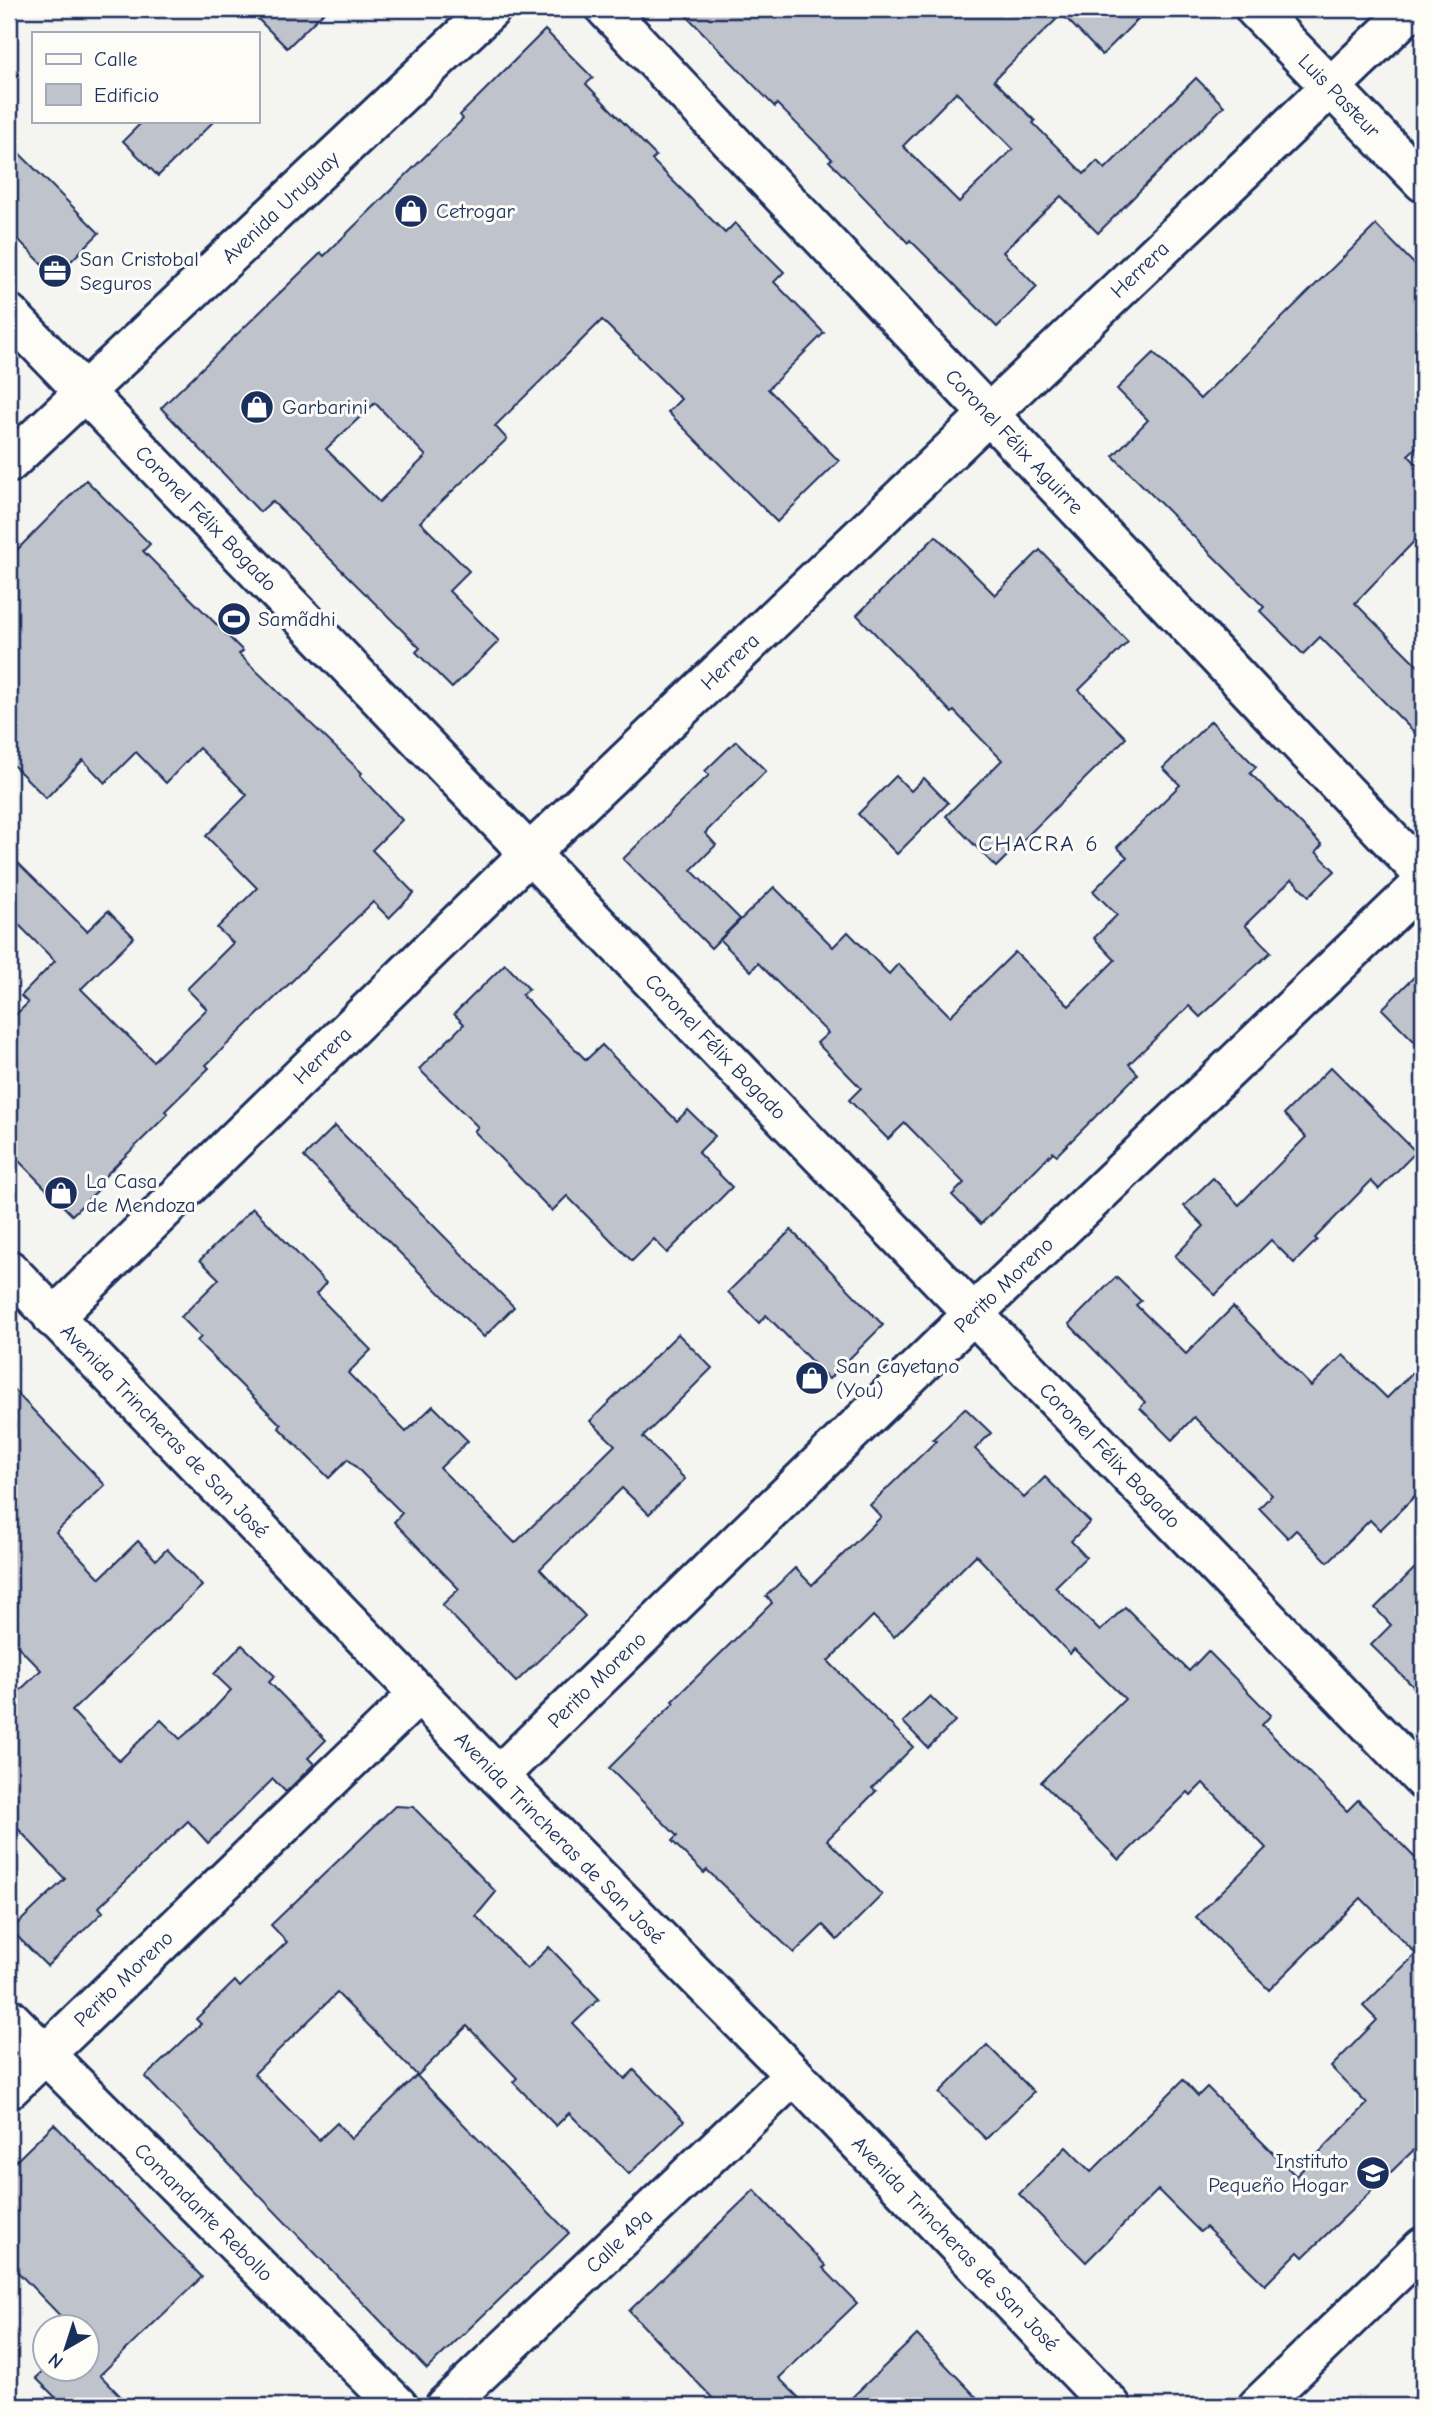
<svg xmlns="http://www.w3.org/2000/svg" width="1432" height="2415" font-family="'Comic Neue',sans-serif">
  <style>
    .building { fill: #bfc3cc; stroke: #1b2f5e; stroke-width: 2; fill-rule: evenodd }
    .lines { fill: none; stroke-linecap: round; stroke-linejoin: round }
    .minor-casing { stroke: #1b2f5e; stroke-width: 44 }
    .major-casing { stroke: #1b2f5e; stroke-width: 44 }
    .minor { stroke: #fdfcf7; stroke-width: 38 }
    .major { stroke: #fdfcf7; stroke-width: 38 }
    .labels { text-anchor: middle; stroke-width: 6; stroke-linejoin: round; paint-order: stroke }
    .street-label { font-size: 21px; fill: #1b2f5e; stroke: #fdfcf7 }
    .poi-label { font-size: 21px; fill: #1b2f5e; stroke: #fdfcf7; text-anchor: start }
    .neighbourhood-label { font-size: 23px; letter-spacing: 2px; fill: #1b2f5e; stroke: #fdfcf7 }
  </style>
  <rect width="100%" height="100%" fill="#f4f4f1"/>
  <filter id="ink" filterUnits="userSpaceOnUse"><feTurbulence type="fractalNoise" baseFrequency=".0143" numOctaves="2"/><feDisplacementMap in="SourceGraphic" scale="14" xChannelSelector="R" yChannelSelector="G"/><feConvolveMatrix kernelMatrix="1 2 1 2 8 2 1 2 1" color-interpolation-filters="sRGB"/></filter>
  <g filter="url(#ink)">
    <!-- building -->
    <g class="building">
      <path d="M248 9H327L287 48Z"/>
      <path d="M680 9H1148L1102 55 1062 14 994 80 1035 121 1033 123 1084 174 1097 161 1105 169 1196 78 1224 106 1098 233 1061 196 1003 252 1037 287 997 327 910 240 908 243 829 161 832 159 777 104 775 107ZM956 92 1013 149 959 202 903 146Z"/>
      <path d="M545 30 593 78 586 84 656 156 652 160 725 233 735 223 784 272 774 282 824 333 768 389 839 461 777 522 668 412 681 399 602 320 495 426 507 439 420 522 469 571 449 591 499 641 452 688 416 652 420 648 272 501 260 512 161 408 321 253 324 256 463 119 460 115ZM375 403 426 456 379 502 326 449Z"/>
      <path d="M143 121H214L158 176 123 141Z"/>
      <path d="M9 143 99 233 55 277 9 230Z"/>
      <path d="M1376 225 1423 273V441L1408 455 1423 471V532L1355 603 1423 671V741L1320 637 1303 654 1260 611 1264 607 1113 456 1148 420 1117 389 1154 353 1200 399Z"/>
      <path d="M86 480 150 544 143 551 243 651 239 654 362 773 360 775 402 820 372 850 414 893 389 918 373 902 206 1065 209 1068 165 1111 168 1114 97 1184 101 1187 72 1215 9 1151V1021L28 1003 21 996 55 961 9 915V854L87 931 108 911 134 937 81 989 153 1061 207 1009 187 989 233 943 217 928 257 888 206 836 247 795 199 748 166 783 136 752 105 783 83 760 46 798 9 761V558Z"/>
      <path d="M936 536 995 595 1040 550 1128 642 1079 690 1126 738 996 867 946 816 1002 760 954 711 952 713 857 615Z"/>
      <path d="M1211 721 1256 767 1250 773 1322 845 1316 852 1335 871 1309 896 1292 879 1245 925 1271 952 1200 1017 1189 1006 1129 1064 1138 1074 1057 1155 1053 1152 981 1224 952 1195 964 1183 905 1123 888 1139 849 1100 861 1088 817 1043 828 1033 758 963 751 971 720 940 774 887 833 947 848 932 889 974 898 964 950 1016 1015 952 1069 1006 1115 960 1094 938 1117 915 1093 891 1127 857 1117 847 1180 785 1163 768Z"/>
      <path d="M736 741 766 771 705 833 716 845 691 870 740 919 711 948 623 859 709 775 705 771Z"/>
      <path d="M896 776 911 791 924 778 948 803 897 854 858 814Z"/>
      <path d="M505 964 529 989 522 995 586 1060 602 1045 677 1121 688 1110 715 1136 698 1153 732 1187 667 1253 654 1239 632 1261 567 1196 552 1211 474 1131 478 1127 419 1069 464 1024 454 1014Z"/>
      <path d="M1423 968V1050L1382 1009Z"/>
      <path d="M1331 1067 1416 1152 1379 1189 1371 1181 1315 1238 1317 1240 1294 1263 1271 1240 1215 1295 1175 1256 1204 1226 1184 1206 1213 1178 1239 1205 1306 1137 1284 1114Z"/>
      <path d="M335 1126 514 1307 484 1337 304 1157Z"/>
      <path d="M253 1208 326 1283 316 1294 371 1350 348 1373 406 1432 433 1406 468 1441 440 1468 515 1543 615 1445 590 1421 678 1334 712 1368 643 1437 685 1479 649 1514 622 1488 540 1569 585 1616 516 1682 442 1605 459 1589 394 1522 402 1513 348 1459 329 1478 279 1428 281 1425 197 1341 201 1337 181 1317 219 1279 200 1260Z"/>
      <path d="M791 1230 883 1325 829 1379 766 1315 759 1323 728 1292Z"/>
      <path d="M1116 1277 1141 1301 1136 1305 1186 1354 1233 1307 1311 1386 1343 1355 1387 1398 1423 1362V1488L1380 1530 1370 1520 1328 1562 1296 1530 1288 1538 1259 1508 1272 1495 1194 1417 1172 1440 1140 1408 1145 1402 1069 1324Z"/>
      <path d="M9 1385 105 1485 56 1532 100 1578 138 1541 156 1560 167 1549 202 1586 72 1711 119 1761 161 1720 180 1739 209 1714 231 1690 214 1674 242 1645 275 1676 269 1682 326 1740 308 1758 314 1764 286 1792 273 1779 208 1843 188 1821 99 1907 103 1912 47 1966 11 1930 65 1879 9 1819V1701L41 1670 9 1637Z"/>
      <path d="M965 1408 991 1433 975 1449 1024 1498 1045 1477 1090 1522 1071 1541 1086 1557 1055 1587 1100 1631 1125 1607 1189 1671 1208 1651 1271 1715 1262 1725 1347 1811 1358 1800 1423 1866V2141L1303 2257 1298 2252 1265 2285 1206 2227 1200 2232 1158 2190 1086 2262 1019 2194 1066 2147 1091 2172 1183 2080 1198 2096 1207 2087 1296 2176 1367 2104 1331 2067 1377 2020 1363 2006 1416 1954 1361 1898 1269 1990 1196 1917 1266 1848 1203 1783 1191 1795 1188 1792 1119 1860 1041 1782 1125 1699 1074 1649 1070 1654 976 1555 894 1637 873 1616 828 1661 913 1747 872 1788 876 1791 827 1840 882 1895 837 1940 823 1925 794 1953 707 1870 704 1873 672 1841 677 1836 609 1768 674 1703 672 1701 772 1603 766 1596 795 1568 812 1585 881 1517 870 1505 936 1441 933 1439Z"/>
      <path d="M1423 1560V1696L1371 1645 1391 1625 1375 1608Z"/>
      <path d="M930 1696 955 1721 928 1748 903 1722Z"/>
      <path d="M395 1806 413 1807 496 1892 476 1916 527 1969 549 1947 599 1999 573 2024 625 2079 634 2070 684 2121 629 2174 569 2113 556 2126 513 2082 517 2078 467 2026 417 2076 569 2233 427 2369 145 2077 201 2024 196 2019 235 1981 240 1987 287 1942 271 1925ZM337 1993 417 2075 351 2139 337 2123 319 2140 254 2074Z"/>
      <path d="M987 2045 1034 2092 986 2139 939 2093Z"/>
      <path d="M54 2124 202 2277 100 2375 130 2406H64L36 2378 46 2369 88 2370V2328H72L9 2263V2168Z"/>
      <path d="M754 2190 826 2266 823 2268 857 2303 779 2378 807 2406H720L629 2311Z"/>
      <path d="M917 2335 985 2406H843Z"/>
    </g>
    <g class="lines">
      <!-- minor casing -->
      <g class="minor-casing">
        <g id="minor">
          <path id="s1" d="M606 9 1423 874"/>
          <path id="s2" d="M1255 9 1423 182"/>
          <path id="s3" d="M9 314 1423 1780"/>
          <path id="s4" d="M53 1318 530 853 1412 9"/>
          <path id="s5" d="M498 1776 973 1314 1423 883"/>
          <path id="s6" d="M9 2018 398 2406"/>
          <path id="s7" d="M9 2089 419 1694"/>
          <path id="s8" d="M445 2406 794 2075"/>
        </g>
      </g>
      <!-- major casing -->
      <g class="major-casing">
        <g id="major">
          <path id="s9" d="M9 463 491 9"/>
          <path id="s10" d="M9 1270 498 1776 794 2075 1111 2406"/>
          <path d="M1258 2406 1423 2247"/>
        </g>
      </g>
      <!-- minor -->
      <use href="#minor" class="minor"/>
      <!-- major -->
      <use href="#major" class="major"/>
    </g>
  </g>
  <!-- icons -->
  <defs>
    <g id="shop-disc" transform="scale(1.75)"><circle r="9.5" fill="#1b2f5e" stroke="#fdfcf7"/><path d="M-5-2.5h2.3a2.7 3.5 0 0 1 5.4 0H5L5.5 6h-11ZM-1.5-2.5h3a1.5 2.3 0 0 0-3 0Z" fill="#fff"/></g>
    <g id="office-disc" transform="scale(1.75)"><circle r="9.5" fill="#1b2f5e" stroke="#fdfcf7"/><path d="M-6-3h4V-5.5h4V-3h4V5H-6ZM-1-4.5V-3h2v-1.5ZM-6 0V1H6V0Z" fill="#fff"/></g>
    <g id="stadium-disc" transform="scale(1.75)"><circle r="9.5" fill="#1b2f5e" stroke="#fdfcf7"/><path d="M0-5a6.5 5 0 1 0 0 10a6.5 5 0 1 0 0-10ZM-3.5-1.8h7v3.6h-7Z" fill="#fff"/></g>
    <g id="school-disc" transform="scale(1.75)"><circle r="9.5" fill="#1b2f5e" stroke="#fdfcf7"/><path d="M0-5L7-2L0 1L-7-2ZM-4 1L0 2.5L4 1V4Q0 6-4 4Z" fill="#fff"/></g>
  </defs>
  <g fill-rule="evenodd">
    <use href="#shop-disc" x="411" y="211"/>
    <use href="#office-disc" x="55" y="271"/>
    <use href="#shop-disc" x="257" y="407"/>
    <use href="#stadium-disc" x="234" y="619"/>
    <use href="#shop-disc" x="61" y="1193"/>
    <use href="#shop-disc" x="812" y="1378"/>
    <use href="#school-disc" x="1373" y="2173"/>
  </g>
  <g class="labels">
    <!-- street labels -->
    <g class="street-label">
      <text dy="7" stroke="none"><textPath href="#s2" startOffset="121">Luis Pasteur</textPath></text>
      <text dy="7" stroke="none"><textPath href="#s9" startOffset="373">Avenida Uruguay</textPath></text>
      <text dy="7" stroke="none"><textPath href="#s4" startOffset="1510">Herrera</textPath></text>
      <text dy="7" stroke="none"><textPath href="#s1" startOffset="595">Coronel Félix Aguirre</textPath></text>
      <text dy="7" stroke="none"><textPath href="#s3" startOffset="284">Coronel Félix Bogado</textPath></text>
      <text dy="7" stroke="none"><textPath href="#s4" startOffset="943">Herrera</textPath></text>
      <text dy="7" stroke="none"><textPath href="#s3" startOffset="1018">Coronel Félix Bogado</textPath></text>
      <text dy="7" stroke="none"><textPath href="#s4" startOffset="376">Herrera</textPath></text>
      <text dy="7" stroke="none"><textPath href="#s5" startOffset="705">Perito Moreno</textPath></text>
      <text dy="7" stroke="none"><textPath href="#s10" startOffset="224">Avenida Trincheras de San José</textPath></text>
      <text dy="7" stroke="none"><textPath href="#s3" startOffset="1586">Coronel Félix Bogado</textPath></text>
      <text dy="7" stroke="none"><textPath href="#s5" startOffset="138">Perito Moreno</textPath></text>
      <text dy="7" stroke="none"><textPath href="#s10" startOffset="791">Avenida Trincheras de San José</textPath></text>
      <text dy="7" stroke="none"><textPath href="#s7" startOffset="159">Perito Moreno</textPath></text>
      <text dy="7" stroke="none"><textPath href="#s6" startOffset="275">Comandante Rebollo</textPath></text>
      <text dy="7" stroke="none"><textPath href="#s8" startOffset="240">Calle 49a</textPath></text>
      <text dy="7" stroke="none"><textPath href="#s10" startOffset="1358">Avenida Trincheras de San José</textPath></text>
    </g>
    <!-- poi labels -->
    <g class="poi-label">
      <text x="436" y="218">Cetrogar</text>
      <text x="80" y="266">San Cristobal<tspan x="80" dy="24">Seguros</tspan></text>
      <text x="282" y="414">Garbarini</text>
      <text x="258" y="626">Samãdhi</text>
      <text x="86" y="1188">La Casa<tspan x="86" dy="24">de Mendoza</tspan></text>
      <text x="836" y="1373">San Cayetano<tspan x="836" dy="24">(You)</tspan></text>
      <text x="1348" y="2168" text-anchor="end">Instituto<tspan x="1348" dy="24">Pequeño Hogar</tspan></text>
    </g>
    <!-- neighbourhood labels -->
    <g class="neighbourhood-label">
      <text x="1039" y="851">CHACRA 6</text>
    </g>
  </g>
  <!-- margin -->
  <rect width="1432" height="2415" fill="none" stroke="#fdfcf7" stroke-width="35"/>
  <rect x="18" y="18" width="1397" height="2380" fill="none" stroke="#1b2f5e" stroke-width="2.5" filter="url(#ink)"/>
  <!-- legend -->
  <rect x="32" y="32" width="228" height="91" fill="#fdfcf7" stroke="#a3aaba" stroke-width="2"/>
  <rect x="46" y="54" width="35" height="10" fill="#fdfcf7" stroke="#a3aaba" stroke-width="2"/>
  <text x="94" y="66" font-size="21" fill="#1b2f5e">Calle</text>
  <rect x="46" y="84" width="35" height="21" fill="#bfc3cc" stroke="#a3aaba" stroke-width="2"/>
  <text x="94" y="102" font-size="21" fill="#1b2f5e">Edificio</text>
  <!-- north arrow -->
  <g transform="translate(66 2348) rotate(219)"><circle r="33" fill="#fdfcf7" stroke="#a3aaba" stroke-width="2"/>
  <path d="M0-5L12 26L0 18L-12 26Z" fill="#1b2f5e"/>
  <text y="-10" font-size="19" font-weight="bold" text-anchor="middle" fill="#1b2f5e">N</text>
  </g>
</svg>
